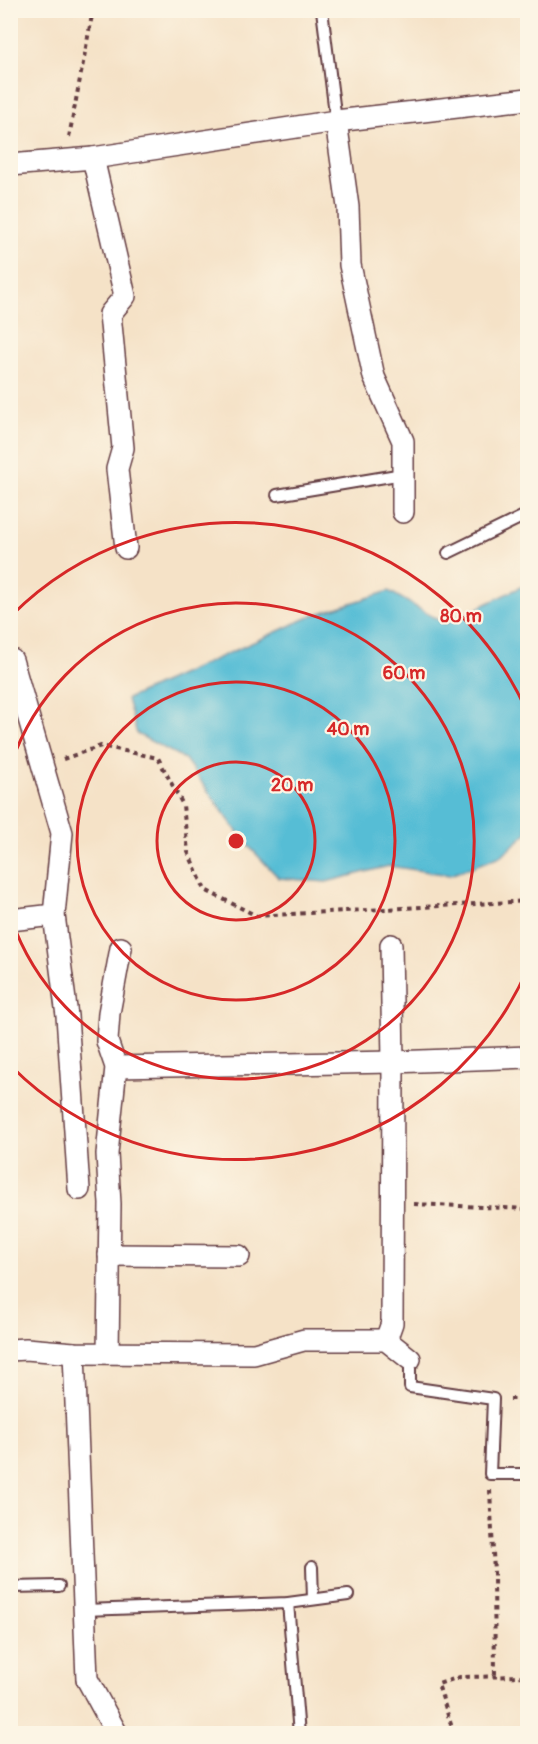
<svg xmlns="http://www.w3.org/2000/svg" width="538" height="1744" font-family="Pangolin,sans-serif">
  <style>
    .water { fill: #57bdd5; stroke: #506e80; stroke-width: 1.5 }
    .lines { fill: none; stroke-linecap: round; stroke-linejoin: round }
    .service-casing { stroke: #643c42; stroke-width: 14 }
    .minor-casing { stroke: #643c42; stroke-width: 24 }
    .path { stroke: #643c42; stroke-width: 4; stroke-dasharray: 4.5 4.5; stroke-linecap: butt }
    .service { stroke: #fff; stroke-width: 10 }
    .minor { stroke: #fff; stroke-width: 21 }
    .ring { fill: none; stroke: #d62828; stroke-width: 3 }
    .centre { fill: #d62828; stroke: #fcf5e5; stroke-width: 3 }
    .ring-label { font-size: 18px; text-anchor: middle; font-weight: bold; fill: #d62828; stroke: #fcf5e5; stroke-width: 4.5; stroke-linejoin: round; paint-order: stroke }
  </style>
  <rect width="100%" height="100%" fill="#fcf5e5"/>
  <filter id="ink" filterUnits="userSpaceOnUse"><feTurbulence type="fractalNoise" baseFrequency=".0167" numOctaves="2"/><feDisplacementMap in="SourceGraphic" scale="12" xChannelSelector="R" yChannelSelector="G"/><feConvolveMatrix kernelMatrix="1 2 1 2 8 2 1 2 1" color-interpolation-filters="sRGB"/></filter>
  <filter id="wash" filterUnits="userSpaceOnUse"><feTurbulence type="fractalNoise" baseFrequency=".008" numOctaves="4" result="noise"/><feDisplacementMap in="SourceGraphic" scale="24" xChannelSelector="R" yChannelSelector="G"/><feGaussianBlur stdDeviation="1.35" result="paint"/><feColorMatrix in="noise" values="0 0 0 0 0 0 0 0 0 0 0 0 0 0 0 0 0 1.4 0 .05"/><feComposite in="paint" operator="in"/></filter>
  <g filter="url(#wash)">
    <rect width="100%" height="100%" fill="#f5e2c7"/>
    <!-- water -->
    <path class="water" d="M527 584V833L501 856 450 875 389 866 326 882 279 878 244 841 185 759 137 734 127 699 314 615 389 591 445 624Z"/>
  </g>
  <g filter="url(#ink)">
    <g class="lines">
      <!-- service casing -->
      <g class="service-casing">
        <g id="service">
          <path d="M322 10 336 121"/>
          <path d="M277 495 403 474"/>
          <path d="M448 553 528 514"/>
          <path d="M410 1359V1387L493 1399 490 1474H528"/>
          <path d="M312 1567 313 1599"/>
          <path d="M10 1587 59 1586"/>
          <path d="M288 1603 299 1734"/>
          <path d="M84 1610 288 1603 348 1595"/>
        </g>
      </g>
      <!-- minor casing -->
      <g class="minor-casing">
        <g id="minor">
          <path d="M336 121 348 207 350 265 374 377 403 441V512"/>
          <path d="M93 158 125 296 110 314 123 448 117 469 126 548"/>
          <path d="M10 165 93 158 336 121 528 99"/>
          <path d="M10 660H12L62 833 54 915 67 1016 79 1189"/>
          <path d="M10 920 54 915"/>
          <path d="M116 1067 393 1062 528 1057"/>
          <path d="M109 1255 239 1256"/>
          <path d="M386 1340 392 1323 393 1062 391 945"/>
          <path d="M10 1350 26 1349 74 1353 254 1354 304 1340H386L410 1359"/>
          <path d="M74 1353 87 1679 117 1734"/>
          <path d="M108 1353 110 1204 107 1154 116 1067 107 1041 109 1013 121 948"/>
        </g>
      </g>
      <!-- path -->
      <g class="path">
        <path d="M69 137 93 10"/>
        <path d="M63 759 101 746 158 758 183 805 188 852 205 890 257 916 528 901"/>
        <path d="M414 1204 528 1209"/>
        <path d="M510 1399H528"/>
        <path d="M490 1490 494 1573 495 1676"/>
        <path d="M454 1734 438 1684 460 1677 528 1676"/>
      </g>
      <!-- service -->
      <use href="#service" class="service"/>
      <!-- minor -->
      <use href="#minor" class="minor"/>
    </g>
  </g>
  <!-- distance rings -->
  <g class="ring">
    <circle cx="236" cy="841" r="79"/>
    <circle cx="236" cy="841" r="159"/>
    <path d="M11 764A238 238 0 1 1 11 918"/>
    <path d="M527 970A318 318 0 0 1 11 1066M11 616A318 318 0 0 1 527 712"/>
  </g>
  <circle cx="236" cy="841" r="9" class="centre"/>
  <g class="ring-label">
    <text x="461" y="622">80 m</text>
    <text x="404" y="679">60 m</text>
    <text x="348" y="735">40 m</text>
    <text x="292" y="791">20 m</text>
  </g>
  <!-- margin -->
  <rect width="538" height="1744" fill="none" stroke="#fcf5e5" stroke-width="36"/>
</svg>
